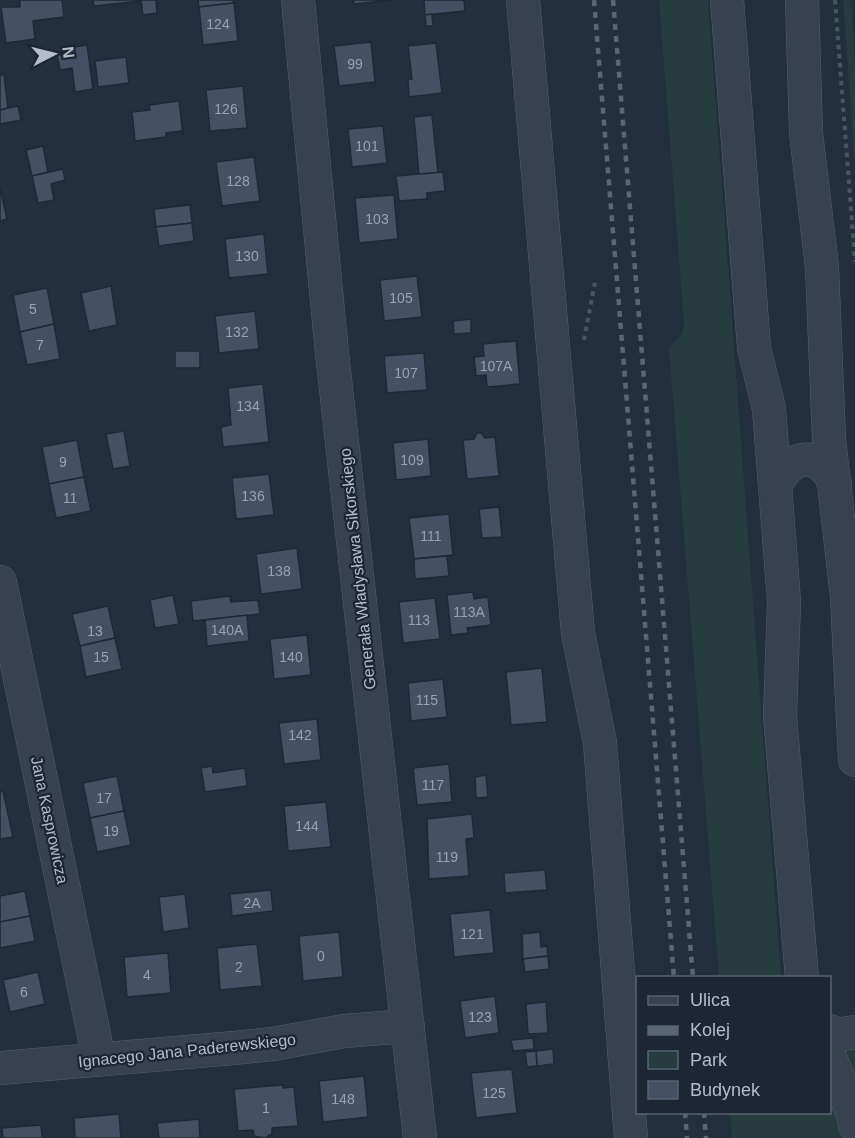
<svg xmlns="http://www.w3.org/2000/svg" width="855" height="1138" font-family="Arial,sans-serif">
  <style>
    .green { fill: #263c3f }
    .building { fill: #455162; stroke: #1f2835; stroke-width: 1.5 }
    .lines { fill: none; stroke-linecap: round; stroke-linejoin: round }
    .minor-casing { stroke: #565f6c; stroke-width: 34 }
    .path { stroke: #44595c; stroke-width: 4; stroke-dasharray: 4.5 4.5; stroke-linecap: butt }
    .minor { stroke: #38414e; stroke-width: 33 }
    .rail { stroke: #5a6575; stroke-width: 4.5; stroke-dasharray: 6 6; stroke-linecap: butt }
    .labels { text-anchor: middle; stroke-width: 4.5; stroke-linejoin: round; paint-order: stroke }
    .number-label { font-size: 14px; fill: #98a1af }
    .street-label { font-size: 16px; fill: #b4bcc9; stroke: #1d2633 }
  </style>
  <rect width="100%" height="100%" fill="#242f3e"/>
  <!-- green -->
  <g class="green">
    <path d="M659 0H708L781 977H719L669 348 682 334 684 324Z"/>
    <path d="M843 0H851L855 65V165Z"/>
    <path d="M855 1018V1138H732L730 1113 830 1112V1020Z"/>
  </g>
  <!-- building -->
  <g class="building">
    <path d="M20 0H62L64 17 33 21 35 39 6 43 1 7H20Z"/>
    <path d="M93 0H141V1L94 6Z"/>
    <path d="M141 0H156L157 13 143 15Z"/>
    <path d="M198 0H233L234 3 199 7Z"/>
    <path d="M353 0H393L354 4Z"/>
    <path d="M424 0H464L465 11 425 15Z"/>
    <path d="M234 3 238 41 203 45 199 7Z"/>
    <path d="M432 14 433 26H426L425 15Z"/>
    <path d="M371 42 375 82 339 86 334 46Z"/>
    <path d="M436 43 442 93 409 97 408 79H412L408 46Z"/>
    <path d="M87 45 93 89 75 92 72 68 60 70 57 55 70 53 69 48Z"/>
    <path d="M126 57 129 83 98 87 95 61Z"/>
    <path d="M0 75H4L8 108 0 110Z"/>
    <path d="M243 86 247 128 210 131 206 90Z"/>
    <path d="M179 101 183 135 181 131 166 133V137L135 141 132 112 150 110 149 105Z"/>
    <path d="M18 106 21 120 0 124V110Z"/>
    <path d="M432 115 438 173 419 175 414 117Z"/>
    <path d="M383 126 387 163 352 167 348 129Z"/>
    <path d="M43 146 48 172 32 176 26 150Z"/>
    <path d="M254 157 260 201 222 206 216 162Z"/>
    <path d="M63 169 65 180 51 184 54 200 38 203 32 176Z"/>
    <path d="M443 172 445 191 427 193V199L399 201 396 176Z"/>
    <path d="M0 187 7 219 0 221Z"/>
    <path d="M394 195 398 239 359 243 355 198Z"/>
    <path d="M190 205 192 223 156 227 154 209Z"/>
    <path d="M192 223 194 241 159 246 156 227Z"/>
    <path d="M264 234 268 274 229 278 225 239Z"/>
    <path d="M417 276 422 317 384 321 380 280Z"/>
    <path d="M111 286 117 325 89 331 81 293Z"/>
    <path d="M47 288 54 324 20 332 13 295Z"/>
    <path d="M255 311 259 349 219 353 215 316Z"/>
    <path d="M471 319V333L454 334 453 321Z"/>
    <path d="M54 324 60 359 27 365 20 332Z"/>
    <path d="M516 341 520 384 487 387 486 375 476 376 474 357 484 356 483 344Z"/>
    <rect x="175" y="351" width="25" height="17"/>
    <path d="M424 353 427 390 387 393 384 356Z"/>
    <path d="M263 384 269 442 223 447 221 427 231 425 228 388Z"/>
    <path d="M124 431 130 466 113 469 106 434Z"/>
    <path d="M477 433H481L485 438 495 437 499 476 467 479 463 440 474 439Z"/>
    <path d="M428 439 431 476 396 480 393 443Z"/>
    <path d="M77 440 84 477 49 484 42 447Z"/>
    <path d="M269 474 274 515 236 519 232 478Z"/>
    <path d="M84 477 91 511 56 518 49 484Z"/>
    <path d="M499 507 502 537 482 538 479 509Z"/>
    <path d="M449 514 453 555 414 559 409 518Z"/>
    <path d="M297 548 302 589 261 594 256 554Z"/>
    <path d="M447 556 449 576 415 579 414 559Z"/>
    <path d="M473 592 474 599 488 597 491 625 467 628 468 633 451 635 447 595Z"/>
    <path d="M173 595 179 624 155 628 150 600Z"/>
    <path d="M230 596 231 602 258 600 260 614 193 621 191 601Z"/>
    <path d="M435 598 440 639 403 643 399 602Z"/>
    <path d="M108 606 115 638 80 646 72 614Z"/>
    <path d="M247 615 249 641 207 646 205 620Z"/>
    <path d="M307 635 311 675 274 679 270 639Z"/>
    <path d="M115 638 122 669 86 677 80 646Z"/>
    <path d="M542 668 547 722 511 725 506 672Z"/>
    <path d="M443 679 447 717 411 721 408 683Z"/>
    <path d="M317 719 321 760 284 764 279 723Z"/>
    <path d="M449 764 452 802 417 805 413 768Z"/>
    <path d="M212 766 213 773 245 768 247 786 205 792 201 768Z"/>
    <path d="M486 775 488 797 476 798 475 777Z"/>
    <path d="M117 776 124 811 90 818 83 783Z"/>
    <path d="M3 791 13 837 0 839V792Z"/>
    <path d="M326 802 331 847 288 851 284 806Z"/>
    <path d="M124 811 131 845 97 852 90 818Z"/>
    <path d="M472 814 474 838 466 839 469 876 429 879 427 819Z"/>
    <path d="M545 870 547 890 505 893 504 873Z"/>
    <path d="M271 890 273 911 232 916 230 894Z"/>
    <path d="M25 891 30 916 0 922V896Z"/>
    <path d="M185 894 189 928 163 932 159 897Z"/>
    <path d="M490 910 494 953 454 957 450 914Z"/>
    <path d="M30 916 35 941 0 948V922Z"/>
    <path d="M339 932 343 977 303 981 299 936Z"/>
    <path d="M540 932 541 947 547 946 548 956 523 959 522 934Z"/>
    <path d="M257 944 262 986 220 990 217 948Z"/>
    <path d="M168 953 171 993 127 997 124 957Z"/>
    <path d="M548 956 549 969 525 972 523 959Z"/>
    <path d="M38 972 45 1004 10 1012 3 980Z"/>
    <path d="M495 996 499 1033 465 1038 460 1001Z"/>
    <path d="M546 1002 548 1033 528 1034 526 1004Z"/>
    <path d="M533 1038 534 1049 513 1051 511 1040Z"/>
    <path d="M553 1049 554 1064 537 1066 536 1051Z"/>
    <path d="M536 1051 537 1066 527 1067 525 1052Z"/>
    <path d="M512 1069 517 1113 476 1118 471 1073Z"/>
    <path d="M364 1076 368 1117 323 1122 319 1081Z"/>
    <path d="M283 1085V1088L294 1087 298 1126 272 1128V1134L265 1138 254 1136 253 1130 238 1131 234 1089Z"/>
    <path d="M119 1114 121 1138H75L74 1118Z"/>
    <path d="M199 1119 200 1138H159L157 1123Z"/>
    <path d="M41 1125 42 1138H3L2 1128Z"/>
  </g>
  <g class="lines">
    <!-- minor casing -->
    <g class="minor-casing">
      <g id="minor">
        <path d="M298 0 332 353 420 1138"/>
        <path d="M523 0 578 633 600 743 631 1138"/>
        <path d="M727 0 754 348 769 409 784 601 780 716 802 978"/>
        <path d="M802 0 806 133 822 267 829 439 847 597 855 760"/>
        <path d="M775 488C788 454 819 448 835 484"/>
        <path d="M0 582 99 1059"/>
        <path d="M830 1031 837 1035 855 1032"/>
        <path d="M830 1058 853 1114 855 1125"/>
        <path d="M0 1068 234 1048 273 1044 344 1031 408 1026"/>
      </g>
    </g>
    <!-- path -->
    <g class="path">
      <path d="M835 0 855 262"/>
      <path d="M584 340 595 282"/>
    </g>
    <!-- minor -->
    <use href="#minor" class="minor"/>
    <!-- rail -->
    <g class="rail">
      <path d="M594 0 674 978"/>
      <path d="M613 0 693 978"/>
      <path d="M685 1112 687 1138"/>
      <path d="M704 1112 706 1138"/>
    </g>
  </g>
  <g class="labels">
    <!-- number labels -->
    <g class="number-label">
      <text x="218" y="29">124</text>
      <text x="355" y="69">99</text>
      <text x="226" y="114">126</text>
      <text x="367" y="151">101</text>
      <text x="238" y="186">128</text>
      <text x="377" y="224">103</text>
      <text x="247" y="261">130</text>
      <text x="401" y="303">105</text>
      <text x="33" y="314">5</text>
      <text x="237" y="337">132</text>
      <text x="40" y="350">7</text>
      <text x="496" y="371">107A</text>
      <text x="406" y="378">107</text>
      <text x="248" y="411">134</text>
      <text x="412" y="465">109</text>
      <text x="63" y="467">9</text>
      <text x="253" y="501">136</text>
      <text x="70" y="503">11</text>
      <text x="431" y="541">111</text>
      <text x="279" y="576">138</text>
      <text x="469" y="617">113A</text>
      <text x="419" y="625">113</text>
      <text x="227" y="635">140A</text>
      <text x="95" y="636">13</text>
      <text x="101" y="662">15</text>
      <text x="291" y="662">140</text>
      <text x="427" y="705">115</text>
      <text x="300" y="740">142</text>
      <text x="433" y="790">117</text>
      <text x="104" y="803">17</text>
      <text x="307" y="831">144</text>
      <text x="111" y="836">19</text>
      <text x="447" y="862">119</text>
      <text x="252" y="908">2A</text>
      <text x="472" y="939">121</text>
      <text x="321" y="961">0</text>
      <text x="239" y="972">2</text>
      <text x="147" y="980">4</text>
      <text x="24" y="997">6</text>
      <text x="480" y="1022">123</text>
      <text x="494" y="1098">125</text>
      <text x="343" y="1104">148</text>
      <text x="266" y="1113">1</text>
    </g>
    <!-- street labels -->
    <g class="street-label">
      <text transform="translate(357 569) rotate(-96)" y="6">Generała Władysława Sikorskiego</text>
      <text transform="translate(50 820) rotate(78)" y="6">Jana Kasprowicza</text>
      <text transform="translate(187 1050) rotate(-6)" y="6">Ignacego Jana Paderewskiego</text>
    </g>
  </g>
  <!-- legend -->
  <rect x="636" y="976" width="195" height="138" fill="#1d2633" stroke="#59626f" stroke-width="1.5"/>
  <rect x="648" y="996" width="30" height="9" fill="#38414e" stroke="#59626f" stroke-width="1.5"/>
  <text x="690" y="1006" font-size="18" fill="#b4bcc9">Ulica</text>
  <rect x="648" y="1026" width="30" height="9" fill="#5a6575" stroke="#59626f" stroke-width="1.5"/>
  <text x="690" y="1036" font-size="18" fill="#b4bcc9">Kolej</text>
  <rect x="648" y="1051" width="30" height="18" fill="#263c3f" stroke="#59626f" stroke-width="1.5"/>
  <text x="690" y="1066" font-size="18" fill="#b4bcc9">Park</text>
  <rect x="648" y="1081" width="30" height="18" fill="#455162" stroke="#59626f" stroke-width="1.5"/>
  <text x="690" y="1096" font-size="18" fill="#b4bcc9">Budynek</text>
  <!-- north arrow -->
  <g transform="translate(54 54) rotate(83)" stroke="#1d2633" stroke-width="4.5" paint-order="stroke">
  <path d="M0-4.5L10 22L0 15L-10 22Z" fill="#b4bcc9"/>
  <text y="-9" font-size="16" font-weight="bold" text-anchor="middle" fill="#b4bcc9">N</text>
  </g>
</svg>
